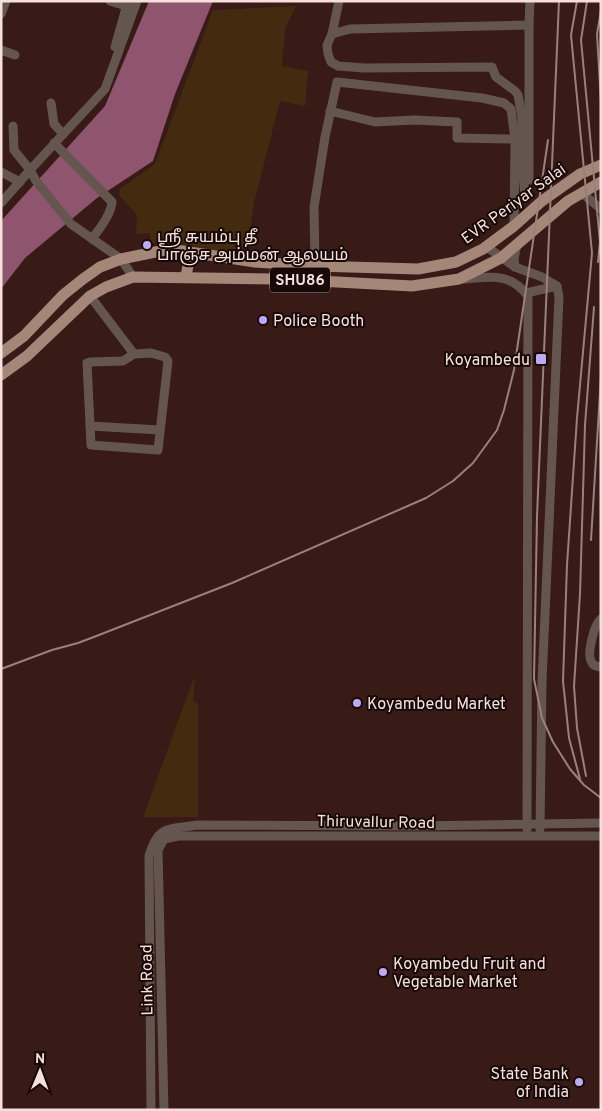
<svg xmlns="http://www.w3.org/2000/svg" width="602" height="1111" font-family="Overpass,'Noto Sans Tamil',sans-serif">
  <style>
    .green { fill: #442b0f }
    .water { fill: #8f546e }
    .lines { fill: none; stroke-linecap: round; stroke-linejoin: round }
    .minor { stroke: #64564f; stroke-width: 9 }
    .major { stroke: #a48779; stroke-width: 11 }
    .rail { stroke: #9a817d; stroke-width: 2 }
    .poi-dot { fill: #bea9f5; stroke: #160907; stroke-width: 2 }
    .labels { text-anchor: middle; stroke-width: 4; stroke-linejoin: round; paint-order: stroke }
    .shield { fill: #160907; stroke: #b2a09c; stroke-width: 1 }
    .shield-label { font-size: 15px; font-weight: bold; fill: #f5e0dc }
    .street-label { font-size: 16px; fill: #f5e0dc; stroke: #160907 }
    .poi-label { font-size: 16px; fill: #f5e0dc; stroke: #160907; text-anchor: start }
  </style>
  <rect width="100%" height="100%" fill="#381a16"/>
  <!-- green -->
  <g class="green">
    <path d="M296 6 285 29 282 66 308 71 305 106 280 101 254 203 247 250H209L191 245 151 243 150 233 136 234 137 215 119 195 120 189 155 164 213 10Z"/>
    <path d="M195 675 193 701 198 704V817H143Z"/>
  </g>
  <!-- water -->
  <path class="water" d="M149 1H213L175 94 153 161 97 198 25 258 1 289V221L105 106Z"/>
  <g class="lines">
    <!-- minor -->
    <g class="minor">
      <path d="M110 1 126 6"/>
      <path d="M339 1 332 34 327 45 328 54 331 62 338 66 364 68 492 67 496 77 515 91 518 95 522 118 521 152 525 197"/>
      <path d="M1 14 6 1"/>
      <path d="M332 34 350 29 529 25"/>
      <path d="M115 47 128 1"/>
      <path d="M1 50 15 55"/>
      <path d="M51 103 54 124 63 134"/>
      <path d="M330 111 375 122 414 120 457 122V138L515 139"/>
      <path d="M13 126 14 150 30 170 36 181 71 224 121 259 133 277"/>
      <path d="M54 143 112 202C111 215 99 229 92 239"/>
      <path d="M1 172 20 182"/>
      <path d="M529 180V25L530 1"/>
      <path d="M582 193 601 209"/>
      <path d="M1 203 30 170 105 89 137 1"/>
      <path d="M487 247 515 267 542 277 557 286 559 297 542 682 540 829"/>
      <path d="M315 266 314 207 325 137 337 82 482 98 504 103 511 109 515 139 514 226"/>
      <path d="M515 267 514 259 517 244"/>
      <path d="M464 279C490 277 510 272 528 296L527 829"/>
      <path d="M526 293 557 286"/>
      <path d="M90 296 134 354"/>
      <path d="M151 353 165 357 168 361 158 450 91 445 87 363 90 362 123 361 134 354Z"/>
      <path d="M90 426 160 430"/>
      <path d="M601 619C594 624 587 654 591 661 593 666 596 666 601 667"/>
      <path d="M151 1110 149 856C158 824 169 830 197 825L419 826 601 823"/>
      <path d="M164 1110 158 850 164 839 178 836H601"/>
    </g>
    <!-- major -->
    <g class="major">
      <path d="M186 277 190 253"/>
      <path d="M1 353 24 336 63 295 83 279 100 267 121 259 170 249 255 262 315 266 418 269 456 262 483 249 514 226 542 201 580 174 601 165"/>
      <path d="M1 375 27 356 90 296 106 287 133 277 281 279 412 286 459 279 501 258 568 201 601 182"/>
    </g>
    <!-- rail -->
    <g class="rail">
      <path d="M559 1 537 516 534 679 542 718 553 742 570 769 584 785 601 798"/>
      <path d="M577 1 571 35 592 253 577 418 567 565 563 681 569 738 580 779"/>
      <path d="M587 1 581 40 600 242 598 262"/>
      <path d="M601 11 597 34 601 102"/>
      <path d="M591 540 601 376"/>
      <path d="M1 669 52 650 78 643 99 635 232 583 426 498 453 481 473 463 497 430 504 410 514 370 548 140"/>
      <path d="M586 776 577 728 574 686 580 594 585 425 594 307"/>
    </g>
  </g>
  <!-- markers -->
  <g class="poi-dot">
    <circle cx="147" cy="245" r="5"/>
    <circle cx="263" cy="320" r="5"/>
    <rect x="535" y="353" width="12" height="12" rx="2.5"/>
    <circle cx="357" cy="703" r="5"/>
    <circle cx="383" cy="972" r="5"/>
    <circle cx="579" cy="1082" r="5"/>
  </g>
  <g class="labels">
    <!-- shield labels -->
    <rect class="shield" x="270" y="267.5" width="60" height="25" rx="4"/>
    <g class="shield-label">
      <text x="300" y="285">SHU86</text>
    </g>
    <!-- street labels -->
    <g class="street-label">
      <text transform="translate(513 203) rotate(-36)" y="6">EVR Periyar Salai</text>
      <text transform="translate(376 821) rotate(1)" y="6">Thiruvallur Road</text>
      <text transform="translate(146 980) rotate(-91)" y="6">Link Road</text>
    </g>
    <!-- poi labels -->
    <g class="poi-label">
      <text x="157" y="242">ஶ்ரீ சுயம்பு தீ<tspan x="157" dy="18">பாஞ்ச அம்மன் ஆலயம்</tspan></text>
      <text x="273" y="326">Police Booth</text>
      <text x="530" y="365" text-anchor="end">Koyambedu</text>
      <text x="367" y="709">Koyambedu Market</text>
      <text x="393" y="969">Koyambedu Fruit and<tspan x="393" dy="18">Vegetable Market</tspan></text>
      <text x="569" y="1079" text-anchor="end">State Bank<tspan x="569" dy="18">of India</tspan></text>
    </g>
  </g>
  <!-- border -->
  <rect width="602" height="1111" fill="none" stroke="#f5e0dc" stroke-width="5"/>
  <!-- north arrow -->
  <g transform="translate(40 1071) rotate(1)" stroke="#160907" stroke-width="4" paint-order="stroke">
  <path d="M0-4L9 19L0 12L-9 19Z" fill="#f5e0dc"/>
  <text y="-8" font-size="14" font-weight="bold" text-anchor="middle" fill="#f5e0dc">N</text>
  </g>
</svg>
